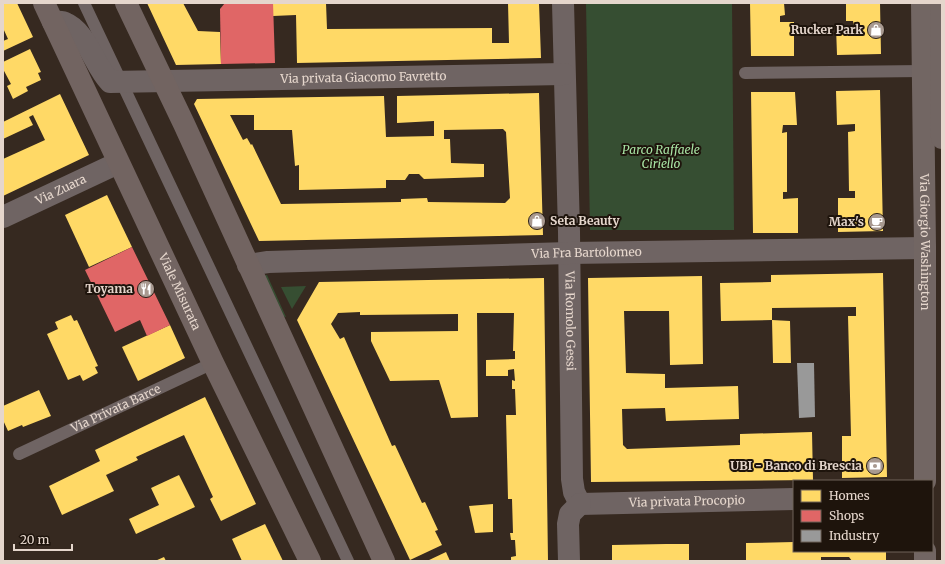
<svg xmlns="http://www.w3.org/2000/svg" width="945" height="564" font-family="Merriweather,serif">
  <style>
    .green { fill: #364e32 }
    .homes { fill: #ffd966; fill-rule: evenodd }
    .shops { fill: #e06666 }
    .industry { fill: #999 }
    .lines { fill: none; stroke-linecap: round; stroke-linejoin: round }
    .lane { stroke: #6f6463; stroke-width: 12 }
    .street { stroke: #6f6463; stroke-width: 22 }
    .secondary { stroke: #726663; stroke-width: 22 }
    .primary { stroke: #726461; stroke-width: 22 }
    .labels { text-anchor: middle; stroke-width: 4; stroke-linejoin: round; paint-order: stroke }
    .poi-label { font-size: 12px; font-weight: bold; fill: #e5d6cc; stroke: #1e140c; text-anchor: end }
    .street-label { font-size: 12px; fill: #e5d6cc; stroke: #1e140c }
    .park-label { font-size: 12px; font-style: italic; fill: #a8e4a4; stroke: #1e140c }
  </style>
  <rect width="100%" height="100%" fill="#362920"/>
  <!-- green -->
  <g class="green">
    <path d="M586 3H732L734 230H590Z"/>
    <path d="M267 275 286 317 278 315 260 276Z"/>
    <path d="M306 286 292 309 281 287Z"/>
  </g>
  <!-- homes -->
  <g class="homes">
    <path d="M3 3H17L33 37 3 51V41L8 39 3 28Z"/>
    <path d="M147 3H183L198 31 220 32 221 64 176 65Z"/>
    <path d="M273 3H326L327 29 492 28V43H509L508 3H539L541 58 297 63 296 15 273 16Z"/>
    <path d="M750 3H784L785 15 780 16V22H794V56H751Z"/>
    <path d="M846 3H880L881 54 837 55 836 27 854 26 853 21H846Z"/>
    <path d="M30 49 41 72 38 73 41 80 26 87 28 91 13 99 7 86 11 84 3 69V62Z"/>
    <path d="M880 90 883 231 838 232V198H855V191H849L848 132 855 131V124L837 125 836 91Z"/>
    <path d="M751 92H795L797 125H783L782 133 787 132V192H783V199L798 198V233H753Z"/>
    <path d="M539 93 543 235 259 241 194 104 197 99 384 96 386 137 434 136V121L397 123V96ZM230 115H254V130H292L295 166 299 165V190L386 188V180H405L409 174H419L424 179 484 177V164L451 163 450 139H444V130L503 129 506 132 510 198 505 203 428 202 427 198 401 199V202L281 204 252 144 251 145 247 138 243 140Z"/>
    <path d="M60 94 89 155 3 196V159L45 140 33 115 29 117 33 125 3 139V122Z"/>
    <path d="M107 195 132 247 89 267 65 215Z"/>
    <path d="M883 273 887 477 842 478V436H851L848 316H856V307L772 308V320L790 321 791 363H773L772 320 721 321 720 283 771 282V275Z"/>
    <path d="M702 276 703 364 670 365 669 311H624L626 373 665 374V388L738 386 739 419 666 421 665 408 622 409 623 445 627 449 740 445V434L812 432 813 480 591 482 588 278Z"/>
    <path d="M544 278 548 561H511V557L516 556 515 540H511L510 533H513L512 499H508L506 415H516L515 389H512V380L515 381 514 369 508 370V376H486V360L515 359V351H513L514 313H477L478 417 451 418 439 380 390 381 371 341V332L458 331V314L360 315V312L338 313 331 324 340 339 344 337 392 446 395 445 422 503 425 502 438 530 435 531 442 545 410 560 297 320 319 282Z"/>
    <path d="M71 315 74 321 77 320 98 366 95 367 98 373 83 381 80 375 68 380 47 334 58 329 55 322Z"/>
    <path d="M170 325 185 358 138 381 122 347Z"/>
    <path d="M39 390 51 416 23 427 22 425 8 431 3 420V406Z"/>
    <path d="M205 397 256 504 221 521 210 499 213 497 184 435 136 457 138 460 106 475 114 491 62 515 49 486 100 461 95 450Z"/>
    <path d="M179 475 195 507 136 534 129 519 159 505 151 488Z"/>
    <path d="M493 504V532L475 533 469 506Z"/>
    <path d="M265 524 283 561H242L232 539Z"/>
    <path d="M794 542V551H886V561H852L849 557H821V561H746V543Z"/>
    <path d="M666 544H689V561H612V545Z"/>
    <path d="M446 552 450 561H427Z"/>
    <path d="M164 557 166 561H155Z"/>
  </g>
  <!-- shops -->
  <g class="shops">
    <path d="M225 3H273L275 63 221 64 220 9Z"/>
    <path d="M132 247 170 325 147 336 140 320 115 332 85 270Z"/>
  </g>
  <!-- industry -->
  <path class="industry" d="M797 363H814L815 417 799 418Z"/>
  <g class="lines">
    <!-- lane -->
    <g class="lane">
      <path d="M84 3 348 561"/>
      <path d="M745 73 923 71"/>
      <path id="s1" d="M19 454 213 363"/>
    </g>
    <!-- street -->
    <g class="street">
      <path id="s2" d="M563 3 569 232 572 479 574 492 580 504"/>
      <path id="s3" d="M53 22C57 22 62 21 65 23 86 31 95 67 110 82L564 74"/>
      <path id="s4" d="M3 217 118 163"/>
      <path id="s5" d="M248 265 268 262 569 253 925 248"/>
      <path id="s6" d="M580 504 794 499"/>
      <path d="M569 561 568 524 570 514 580 504"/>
    </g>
    <!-- secondary -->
    <g class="secondary">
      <path id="s7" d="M922 3 925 248V481"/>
      <path d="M941 3 942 138"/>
      <path d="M925 551V561"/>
    </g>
    <!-- primary -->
    <g class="primary">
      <path id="s8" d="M44 3 213 363 310 561"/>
      <path d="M126 3 184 124 384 561"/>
    </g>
  </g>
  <!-- icons -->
  <defs>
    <g id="shop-disc" transform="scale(0.9)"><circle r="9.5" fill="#a89990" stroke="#1e140c"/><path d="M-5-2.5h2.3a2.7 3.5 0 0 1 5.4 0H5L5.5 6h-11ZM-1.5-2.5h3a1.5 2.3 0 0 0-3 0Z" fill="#fff"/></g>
    <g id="cafe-disc" transform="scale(0.9)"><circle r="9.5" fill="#a89990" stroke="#1e140c"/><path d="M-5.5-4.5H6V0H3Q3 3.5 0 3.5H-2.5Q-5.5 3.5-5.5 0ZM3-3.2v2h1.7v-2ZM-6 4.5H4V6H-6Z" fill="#fff"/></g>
    <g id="restaurant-disc" transform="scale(0.9)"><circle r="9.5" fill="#a89990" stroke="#1e140c"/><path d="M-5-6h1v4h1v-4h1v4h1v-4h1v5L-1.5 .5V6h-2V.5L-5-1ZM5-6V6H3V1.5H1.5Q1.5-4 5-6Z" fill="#fff"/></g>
    <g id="bank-disc" transform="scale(0.9)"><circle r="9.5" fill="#a89990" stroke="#1e140c"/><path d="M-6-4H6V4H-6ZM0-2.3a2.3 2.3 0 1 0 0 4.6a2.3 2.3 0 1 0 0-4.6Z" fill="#fff"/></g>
  </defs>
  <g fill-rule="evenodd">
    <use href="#shop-disc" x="876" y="30"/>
    <use href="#shop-disc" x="537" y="221"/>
    <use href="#cafe-disc" x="877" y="222"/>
    <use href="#restaurant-disc" x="146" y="289"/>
    <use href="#bank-disc" x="875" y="466"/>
  </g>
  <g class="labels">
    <!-- poi labels -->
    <g class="poi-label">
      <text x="863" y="34">Rucker Park</text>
      <text x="550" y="225" text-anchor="start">Seta Beauty</text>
      <text x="864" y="226">Max's</text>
      <text x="133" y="293">Toyama</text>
      <text x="862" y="470">UBI - Banco di Brescia</text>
    </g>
    <!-- street labels -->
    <g class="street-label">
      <text dy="4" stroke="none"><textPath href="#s3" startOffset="341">Via privata Giacomo Favretto</textPath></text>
      <text dy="4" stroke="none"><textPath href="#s4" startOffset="64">Via Zuara</textPath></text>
      <text dy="4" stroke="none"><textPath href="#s7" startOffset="239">Via Giorgio Washington</textPath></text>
      <text dy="4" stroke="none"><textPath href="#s5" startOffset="339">Via Fra Bartolomeo</textPath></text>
      <text dy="4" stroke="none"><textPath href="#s8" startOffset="319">Viale Misurata</textPath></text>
      <text dy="4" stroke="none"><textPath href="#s2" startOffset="318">Via Romolo Gessi</textPath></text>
      <text dy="4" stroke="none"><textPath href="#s1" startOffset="107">Via Privata Barce</textPath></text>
      <text dy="4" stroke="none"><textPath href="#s6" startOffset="107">Via privata Procopio</textPath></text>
    </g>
    <!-- park labels -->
    <g class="park-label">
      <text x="661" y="154">Parco Raffaele<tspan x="661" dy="14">Ciriello</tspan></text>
    </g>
  </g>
  <!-- border -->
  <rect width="945" height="564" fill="none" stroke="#e5d6cc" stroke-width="8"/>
  <!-- legend -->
  <rect x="793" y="480" width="140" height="72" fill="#1e140c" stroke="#6e6259"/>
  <rect x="801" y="490" width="20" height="12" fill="#ffd966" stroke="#6e6259"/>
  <text x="829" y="500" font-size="12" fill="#e5d6cc">Homes</text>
  <rect x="801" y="510" width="20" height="12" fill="#e06666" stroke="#6e6259"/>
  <text x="829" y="520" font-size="12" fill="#e5d6cc">Shops</text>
  <rect x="801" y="530" width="20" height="12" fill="#999999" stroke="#6e6259"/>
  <text x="829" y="540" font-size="12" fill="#e5d6cc">Industry</text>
  <!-- scale -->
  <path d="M14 544v6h58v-6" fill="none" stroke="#e5d6cc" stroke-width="2"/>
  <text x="20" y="544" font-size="12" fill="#e5d6cc" stroke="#1e140c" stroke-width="3" paint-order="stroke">20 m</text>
</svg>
